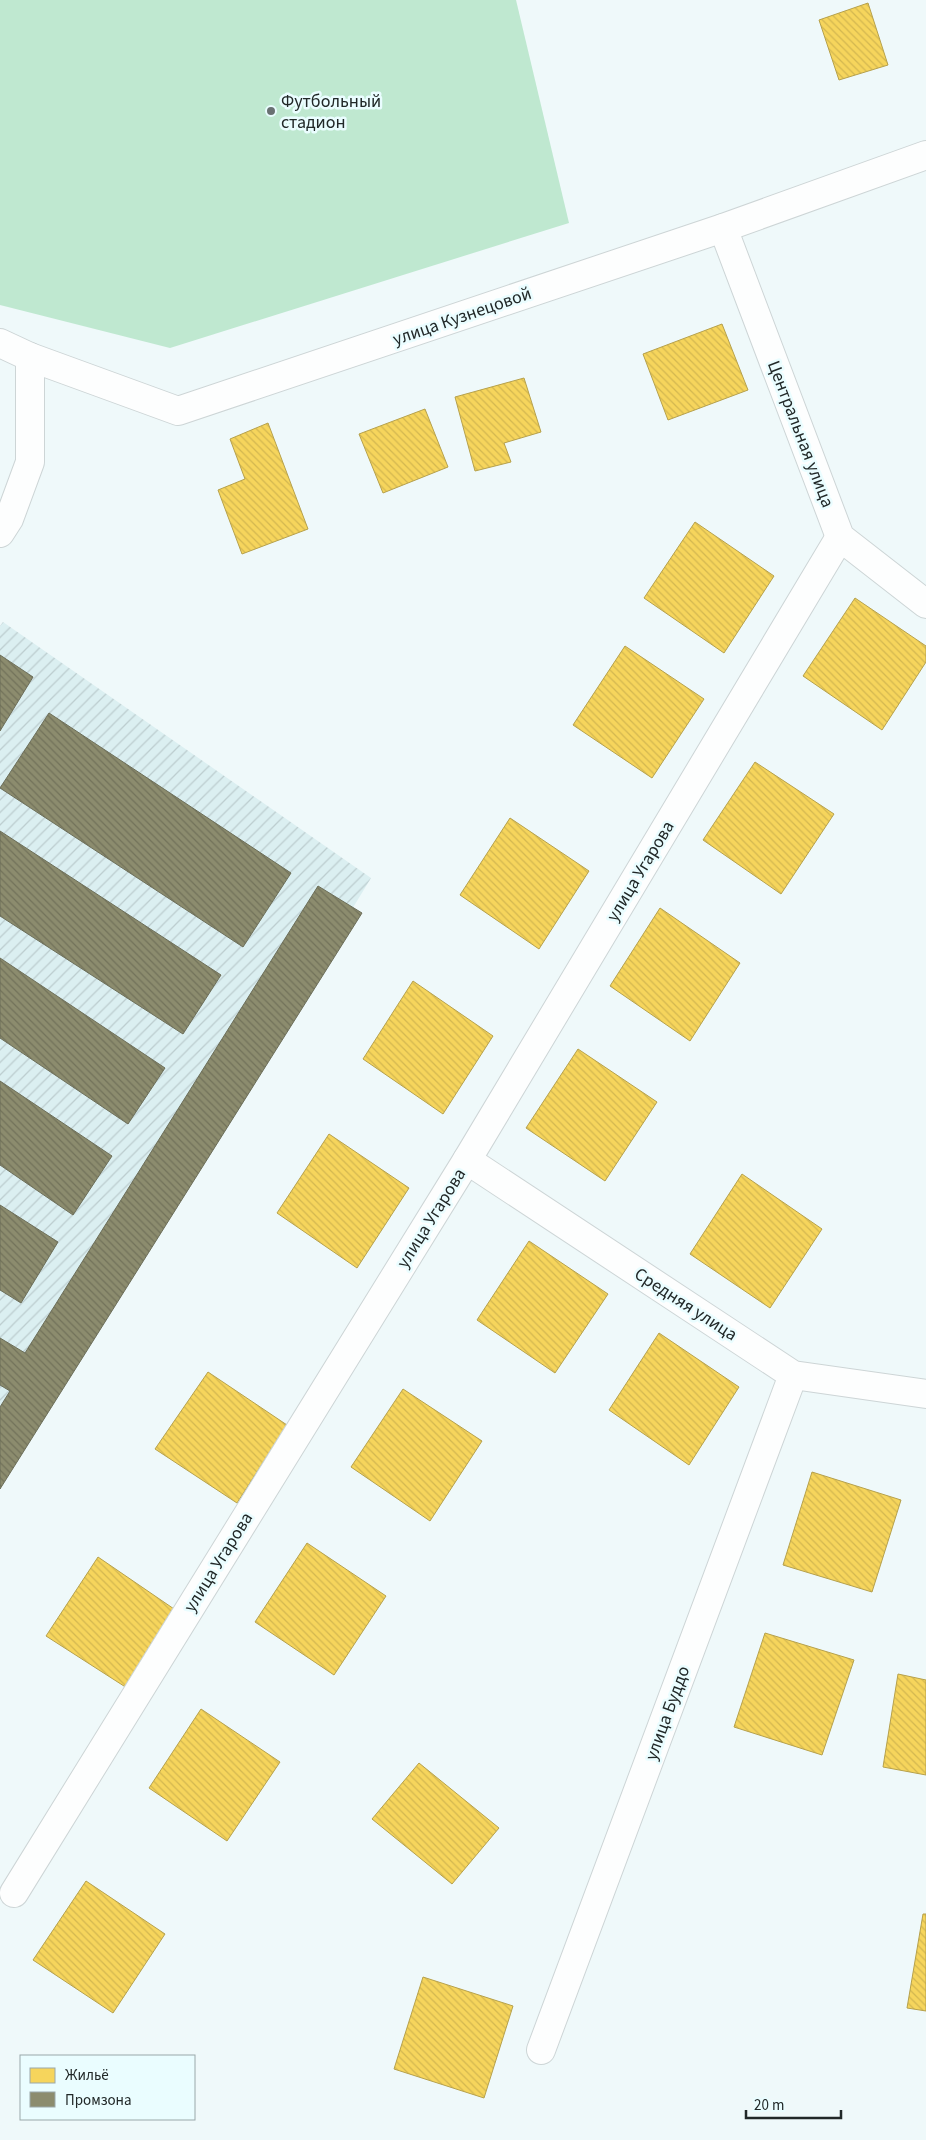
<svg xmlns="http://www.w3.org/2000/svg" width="926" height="2140" font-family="'Source Sans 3',sans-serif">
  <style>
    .industrial { fill: url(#industrial-furrows) }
    .garden { fill: #bfe8d0 }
    .homes { fill: url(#homes-back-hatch); stroke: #b6a14c }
    .industry { fill: url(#industry-back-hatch); stroke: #6c6e59 }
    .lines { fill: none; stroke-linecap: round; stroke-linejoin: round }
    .minor-casing { stroke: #cdd5d6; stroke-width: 30 }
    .minor { stroke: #fdfefe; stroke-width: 28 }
    .poi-dot { fill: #697172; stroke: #eafdff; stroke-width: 2 }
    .labels { text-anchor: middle; stroke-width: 5; stroke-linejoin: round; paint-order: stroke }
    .poi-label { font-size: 18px; fill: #212828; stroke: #eafdff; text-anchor: start }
    .street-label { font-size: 18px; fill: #212828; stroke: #eafdff }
  </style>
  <defs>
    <pattern id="industrial-furrows" width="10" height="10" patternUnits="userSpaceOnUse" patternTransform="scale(1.25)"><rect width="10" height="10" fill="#dbeff1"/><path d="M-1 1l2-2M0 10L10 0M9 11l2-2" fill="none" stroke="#bccdcf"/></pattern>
    <pattern id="homes-back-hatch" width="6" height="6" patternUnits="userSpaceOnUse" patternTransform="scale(1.25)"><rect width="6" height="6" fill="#f6d55c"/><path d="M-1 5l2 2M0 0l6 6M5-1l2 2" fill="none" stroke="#d3b750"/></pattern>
    <pattern id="industry-back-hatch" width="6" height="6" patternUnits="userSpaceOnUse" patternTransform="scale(1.25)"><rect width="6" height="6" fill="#8c8c6e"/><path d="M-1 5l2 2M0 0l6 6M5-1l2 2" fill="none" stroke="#72725a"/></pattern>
  </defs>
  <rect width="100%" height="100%" fill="#eff9fa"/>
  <!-- industrial -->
  <path class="industrial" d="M3 622 371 878 0 1487V626Z"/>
  <!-- garden -->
  <path class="garden" d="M0 0H516L569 223 170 348 0 305Z"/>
  <!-- homes -->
  <g class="homes">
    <path d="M868 3 888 65 839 80 819 20Z"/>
    <path d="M722 324 748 390 668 420 643 354Z"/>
    <path d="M524 378 541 432 504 443 511 462 475 471 455 397Z"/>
    <path d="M425 409 448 467 383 493 359 434Z"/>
    <path d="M268 423 308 529 242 554 218 490 245 479 230 439Z"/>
    <path d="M695 522 774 576 724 653 644 598Z"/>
    <path d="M855 598 926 646V662L882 730 803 676Z"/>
    <path d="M625 646 704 699 652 778 573 725Z"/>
    <path d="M755 762 834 814 781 894 703 840Z"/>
    <path d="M510 818 589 871 539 949 460 895Z"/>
    <path d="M660 908 740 963 690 1041 610 986Z"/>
    <path d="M413 981 493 1036 443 1114 363 1059Z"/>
    <path d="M578 1049 657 1102 605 1181 526 1128Z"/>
    <path d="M329 1134 409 1188 357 1268 277 1213Z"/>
    <path d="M742 1174 822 1229 770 1308 690 1254Z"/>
    <path d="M529 1241 608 1294 555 1373 477 1320Z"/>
    <path d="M659 1333 739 1387 689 1465 609 1410Z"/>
    <path d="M208 1372 287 1425 237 1503 155 1449Z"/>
    <path d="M403 1389 482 1441 430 1521 351 1467Z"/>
    <path d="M812 1472 901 1500 872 1592 783 1565Z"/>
    <path d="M307 1543 386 1596 334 1675 255 1622Z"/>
    <path d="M98 1557 177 1611 127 1688 46 1636Z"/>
    <path d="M765 1633 854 1660 822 1755 734 1727Z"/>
    <path d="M898 1674 926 1680V1775L883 1767Z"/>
    <path d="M201 1709 280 1762 227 1841 149 1788Z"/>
    <path d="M419 1763 499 1828 452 1884 372 1819Z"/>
    <path d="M86 1881 165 1934 113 2013 33 1960Z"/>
    <path d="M923 1914H926V2011L907 2008Z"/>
    <path d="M423 1977 513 2006 484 2098 394 2069Z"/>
  </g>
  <!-- industry -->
  <g class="industry">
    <path d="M0 655 33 677 0 731Z"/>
    <path d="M49 713 291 873 243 947 0 788Z"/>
    <path d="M0 831 221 975 183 1034 0 916Z"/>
    <path d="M318 886 362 913 0 1489V1407L10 1391 0 1385V1338L25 1353Z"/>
    <path d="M0 958 165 1068 128 1124 0 1038Z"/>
    <path d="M0 1081 112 1156 73 1215 0 1165Z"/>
    <path d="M0 1205 58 1242 21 1303 0 1290Z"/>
  </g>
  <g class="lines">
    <!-- minor casing -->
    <g class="minor-casing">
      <g id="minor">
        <path d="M723 228 840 537 926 604"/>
        <path d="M0 343 30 357 178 411 723 228 926 155"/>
        <path d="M0 533 9 519 30 462V357"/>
        <path d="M467 1160 793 1375 926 1394"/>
        <path d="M14 1893 467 1160 840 537"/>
        <path d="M541 2050 793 1375"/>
      </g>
    </g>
    <!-- minor -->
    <use href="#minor" class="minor"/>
  </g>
  <!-- markers -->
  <circle class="poi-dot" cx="271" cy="111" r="5"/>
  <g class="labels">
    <!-- poi labels -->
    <g class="poi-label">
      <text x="281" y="107">Футбольный<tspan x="281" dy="21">стадион</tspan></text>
    </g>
    <!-- street labels -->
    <g class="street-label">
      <text transform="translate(462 316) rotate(-19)" y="6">улица Кузнецовой</text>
      <text transform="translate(801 434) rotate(69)" y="6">Центральная улица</text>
      <text transform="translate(640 871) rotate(-59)" y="6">улица Угарова</text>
      <text transform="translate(431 1218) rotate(-58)" y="6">улица Угарова</text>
      <text transform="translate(686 1304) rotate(33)" y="6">Средняя улица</text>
      <text transform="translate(218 1562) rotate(-58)" y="6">улица Угарова</text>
      <text transform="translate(667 1713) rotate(-70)" y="6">улица Буддо</text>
    </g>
  </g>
  <!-- legend -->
  <rect x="20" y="2055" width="175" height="65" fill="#eafdff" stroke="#9aa8a9"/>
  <rect x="30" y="2068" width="25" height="15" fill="#f6d55c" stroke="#9aa8a9"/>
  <text x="65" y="2080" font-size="15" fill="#212828">Жильё</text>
  <rect x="30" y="2092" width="25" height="15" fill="#8c8c6e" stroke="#9aa8a9"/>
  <text x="65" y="2105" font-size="15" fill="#212828">Промзона</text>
  <!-- scale -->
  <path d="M746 2110v8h95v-8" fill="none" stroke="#212828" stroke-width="2.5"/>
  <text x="754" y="2110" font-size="15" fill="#212828" stroke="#eafdff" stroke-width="4" paint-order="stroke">20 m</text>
</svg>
